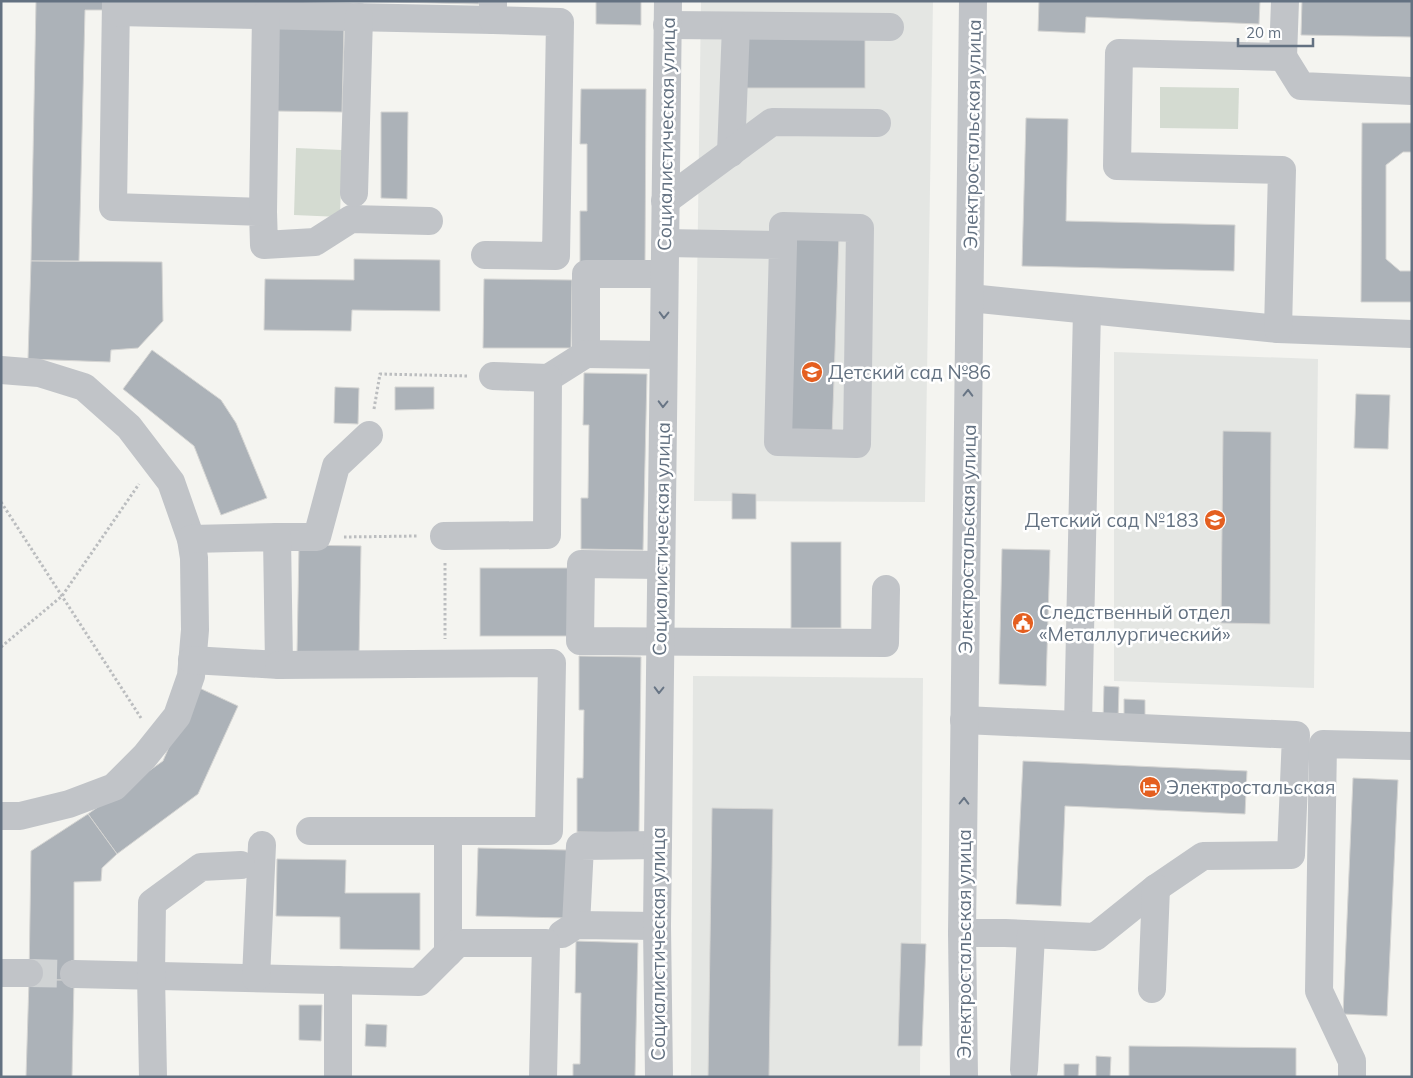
<svg xmlns="http://www.w3.org/2000/svg" width="1413" height="1078" font-family="Mulish,sans-serif">
  <style>
    .built { fill: #e4e6e3 }
    .green { fill: #d4dbd1 }
    .building { fill: #acb2b8; stroke: #d5d5d3 }
    .lines { fill: none; stroke-linecap: round; stroke-linejoin: round }
    .minor-tunnel { stroke: #d0d3d4; stroke-width: 28; stroke-dasharray: 28 14; stroke-linecap: butt }
    .path { stroke: #bbbdbf; stroke-width: 3; stroke-dasharray: 2.5 2.5; stroke-linecap: butt }
    .minor { stroke: #c1c4c8; stroke-width: 28 }
    .oneway { stroke: #687585 }
    .labels { text-anchor: middle; stroke-width: 5; stroke-linejoin: round; paint-order: stroke }
    .street-label { font-size: 19px; fill: #637181; stroke: #fff }
    .poi-label { font-size: 19px; fill: #637181; stroke: #fff; text-anchor: start }
  </style>
  <rect width="100%" height="100%" fill="#f4f4f0"/>
  <!-- built -->
  <g class="built">
    <path d="M701 1H933L925 502 694 501Z"/>
    <path d="M1114 352 1318 359 1314 688 1114 681Z"/>
    <path d="M693 676 923 678 920 1077H691Z"/>
  </g>
  <!-- green -->
  <g class="green">
    <path d="M1160 87 1239 88 1238 129 1160 128Z"/>
    <path d="M296 148 342 150 340 217 294 215Z"/>
  </g>
  <!-- building -->
  <g class="building">
    <path d="M36 1H104L103 10H85L79 261H31Z"/>
    <path d="M352 1H479V4Z"/>
    <path d="M596 1H641V25L596 24Z"/>
    <path d="M1039 1H1260L1259 24 1086 17 1085 33 1038 31Z"/>
    <path d="M1302 1H1412V37L1301 35Z"/>
    <path d="M276 23 344 25 342 112 275 111Z"/>
    <rect x="746" y="37" width="119" height="51"/>
    <path d="M581 89H646L645 266H580V211H587V144H580Z"/>
    <path d="M381 112H408L407 199 381 198Z"/>
    <path d="M1026 118 1068 119 1066 221 1235 225 1234 271 1022 266Z"/>
    <path d="M1362 123H1412V152H1403L1386 165V259L1400 271H1412V302H1361Z"/>
    <path d="M792 235 839 237 832 437 785 435Z"/>
    <path d="M354 259 440 260V311L352 310 351 331 264 330 265 279 354 280Z"/>
    <path d="M31 261 162 262 163 321 138 348 111 350 110 362 28 359Z"/>
    <path d="M484 279 572 280 571 348H483Z"/>
    <path d="M152 350 221 400 236 423 267 498 221 515 194 446 123 389Z"/>
    <path d="M584 373 647 374 643 550 581 549V498H588L589 425H583Z"/>
    <path d="M335 387 359 388 358 424 334 423Z"/>
    <path d="M395 387H434V409L395 410Z"/>
    <path d="M1356 394 1390 395 1388 449 1354 448Z"/>
    <path d="M1223 431 1271 432 1270 624 1221 623Z"/>
    <path d="M732 493 756 494V519H732Z"/>
    <rect x="791" y="542" width="50" height="86"/>
    <path d="M299 545 361 546 359 655 297 654Z"/>
    <path d="M1002 549 1050 550 1046 686 999 684Z"/>
    <rect x="480" y="568" width="88" height="68"/>
    <path d="M579 656 641 657 639 833 577 832V778H583L584 710H579Z"/>
    <path d="M195 686 238 706 198 794 117 854 88 814 163 761Z"/>
    <path d="M1104 686 1119 687 1118 721H1103Z"/>
    <path d="M1124 699 1145 700V722H1124Z"/>
    <path d="M1023 761 1247 771 1245 814 1065 806 1061 906 1016 904Z"/>
    <path d="M1353 778 1398 780 1387 1016 1343 1014Z"/>
    <path d="M712 808 773 809 769 1077H708Z"/>
    <path d="M88 814 117 854 102 868 101 881 74 882V980H29L31 851Z"/>
    <path d="M478 848 567 850 566 918 476 916Z"/>
    <path d="M277 859 346 860 345 893H420V950L340 949V917L276 916Z"/>
    <path d="M576 941 638 943 635 1077H573V1064H580L581 993H575Z"/>
    <path d="M901 943 926 944 922 1046H898Z"/>
    <path d="M29 980H74L72 1077H26Z"/>
    <path d="M299 1005H322L321 1041 299 1040Z"/>
    <path d="M366 1024 387 1025 386 1047 365 1046Z"/>
    <path d="M1129 1046 1296 1048V1077H1129Z"/>
    <path d="M1096 1056 1111 1057 1110 1077H1096Z"/>
    <path d="M1064 1064H1079L1078 1077H1064Z"/>
  </g>
  <g class="lines">
    <!-- minor-tunnel -->
    <path class="minor-tunnel" d="M29 973 74 974"/>
    <!-- path -->
    <g class="path">
      <path d="M374 409 380 374 468 376"/>
      <path d="M1 502 141 718"/>
      <path d="M344 537 418 536"/>
      <path d="M445 563V639"/>
      <path d="M1 647 62 596 139 484"/>
    </g>
    <!-- minor -->
    <g class="minor">
      <path d="M116 1 113 207 263 212 264 245 315 242 351 219 429 221"/>
      <path d="M116 12 493 20"/>
      <path d="M667 25 890 27"/>
      <path d="M1283 57 1301 86 1412 91"/>
      <path d="M731 153 736 26"/>
      <path d="M354 193 359 17"/>
      <path d="M665 201 772 122 877 123"/>
      <path d="M263 212 266 14"/>
      <path d="M665 243 783 245 778 442 857 444 860 228 783 226V245"/>
      <path d="M485 255 556 256 560 22 493 20V1"/>
      <path d="M970 298 1278 329 1412 334"/>
      <path d="M1278 329 1282 170 1117 166 1119 53 1283 57 1285 1"/>
      <path d="M663 355 586 354V274H664"/>
      <path d="M1 370 39 373 84 387 129 427 171 482 191 539 194 558 195 630 191 676 177 716 145 756 114 787 69 804 20 816H1"/>
      <path d="M548 378 586 354"/>
      <path d="M444 536 547 535 548 378 493 376"/>
      <path d="M277 537H317L336 466 369 435"/>
      <path d="M191 539 277 537 279 665 192 660"/>
      <path d="M661 565 581 564 580 641 885 643 886 589"/>
      <path d="M279 665 552 663 549 831H310"/>
      <path d="M1078 725 1087 310"/>
      <path d="M448 831V953"/>
      <path d="M576 925 580 846 658 845"/>
      <path d="M962 933H1005L1095 937 1156 888 1203 856 1291 855 1296 735 964 720"/>
      <path d="M562 934 576 925 657 926"/>
      <path d="M1 973H29"/>
      <path d="M74 974 419 982 458 943H546L543 1077"/>
      <path d="M256 978 262 845"/>
      <path d="M1152 989 1156 888"/>
      <path d="M1024 1070 1031 935"/>
      <path d="M153 1077 151 975 152 903 201 867 241 865"/>
      <path d="M338 1077V980"/>
      <path d="M659 1077 657 926 668 1"/>
      <path d="M964 1077 962 933 973 1"/>
      <path d="M1352 1077V1061L1319 991 1323 744 1412 746"/>
    </g>
  </g>
  <!-- one-way arrows -->
  <defs><path id="oneway-chevron" d="M-2-3.5L2.5 0L-2 3.5" fill="none" stroke-width="1.6" stroke-linecap="round" stroke-linejoin="round" transform="scale(1.25)"/></defs>
  <g class="oneway">
    <use href="#oneway-chevron" transform="translate(664 315) rotate(91)"/>
    <use href="#oneway-chevron" transform="translate(968 393) rotate(-89)"/>
    <use href="#oneway-chevron" transform="translate(663 404) rotate(91)"/>
    <use href="#oneway-chevron" transform="translate(659 690) rotate(91)"/>
    <use href="#oneway-chevron" transform="translate(964 801) rotate(-89)"/>
  </g>
  <!-- icons -->
  <defs>
    <g id="school-disc" transform="scale(1.125)"><circle r="9.5" fill="#e45f20" stroke="#fff"/><path d="M0-5L7-2L0 1L-7-2ZM-4 1L0 2.5L4 1V4Q0 6-4 4Z" fill="#fff"/></g>
    <g id="civic-disc" transform="scale(1.125)"><circle r="9.5" fill="#e45f20" stroke="#fff"/><path d="M-.6-6.5H3V-4.5H.6V-3L4-1V1h2V6H-6V1h2V-1L-.6-3ZM-1.2 2.5V6h2.4V2.5Z" fill="#fff"/></g>
    <g id="hotel-disc" transform="scale(1.125)"><circle r="9.5" fill="#e45f20" stroke="#fff"/><path d="M-6-4.5h1.5V1H6V5H4.5V3h-9V5H-6ZM-4 0a1.8 1.8 0 1 1 3.6 0ZM.5 0V-2.5h3Q6-2.5 6 0Z" fill="#fff"/></g>
  </defs>
  <g fill-rule="evenodd">
    <use href="#school-disc" x="812" y="372"/>
    <use href="#school-disc" x="1215" y="520"/>
    <use href="#civic-disc" x="1023" y="623"/>
    <use href="#hotel-disc" x="1150" y="787"/>
  </g>
  <g class="labels">
    <!-- street labels -->
    <g class="street-label">
      <text transform="translate(666 134) rotate(-89)" y="7">Социалистическая улица</text>
      <text transform="translate(972 134) rotate(-89)" y="7">Электростальская улица</text>
      <text transform="translate(661 539) rotate(-89)" y="7">Социалистическая улица</text>
      <text transform="translate(967 539) rotate(-89)" y="7">Электростальская улица</text>
      <text transform="translate(658 944) rotate(-90)" y="7">Социалистическая улица</text>
      <text transform="translate(964 944) rotate(-90)" y="7">Электростальская улица</text>
    </g>
    <!-- poi labels -->
    <g class="poi-label">
      <text x="828" y="379">Детский сад №86</text>
      <text x="1199" y="527" text-anchor="end">Детский сад №183</text>
      <text x="1039" y="619">Следственный отдел<tspan x="1039" dy="22">«Металлургический»</tspan></text>
      <text x="1166" y="794">Электростальская</text>
    </g>
  </g>
  <!-- border -->
  <rect width="1413" height="1078" fill="none" stroke="#637181" stroke-width="5"/>
  <!-- scale -->
  <path d="M1238 38v8h75v-8" fill="none" stroke="#637181" stroke-width="2.5"/>
  <text x="1246" y="38" font-size="15" fill="#637181" stroke="#ffffff" stroke-width="4" paint-order="stroke">20 m</text>
</svg>
